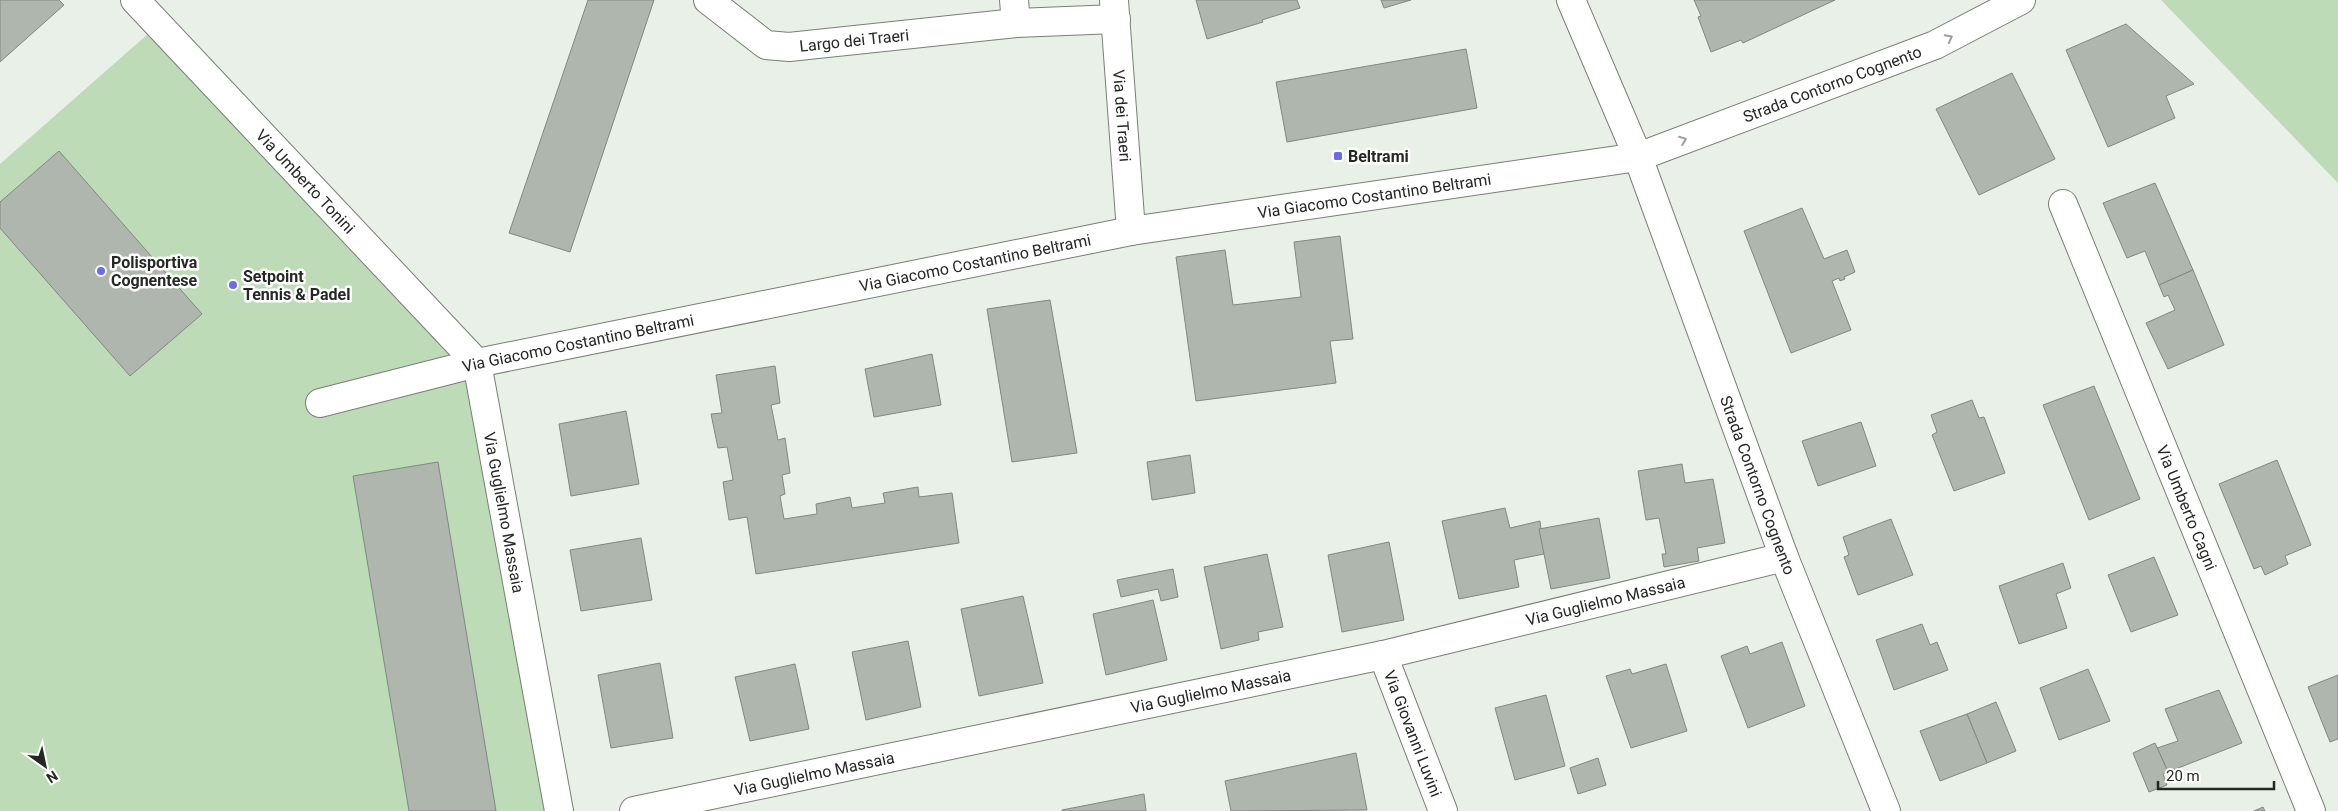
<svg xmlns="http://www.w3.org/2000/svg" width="2338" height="811" font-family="Roboto,sans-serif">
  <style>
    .green { fill: #bddbb7 }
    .building { fill: #afb6ad; stroke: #818880 }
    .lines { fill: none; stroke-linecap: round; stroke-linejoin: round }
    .minor-casing { stroke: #787f77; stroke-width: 30 }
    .minor { stroke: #fff; stroke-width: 28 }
    .oneway { stroke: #9c9e9c }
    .poi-dot { fill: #6c6ce6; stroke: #fff; stroke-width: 2 }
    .labels { text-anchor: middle; stroke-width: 5; stroke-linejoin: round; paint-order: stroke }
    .street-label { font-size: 16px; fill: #242723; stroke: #fff }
    .poi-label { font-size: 16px; font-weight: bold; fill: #242723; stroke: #fff; text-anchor: start }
  </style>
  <rect width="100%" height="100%" fill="#e9f0e7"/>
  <!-- green -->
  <g class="green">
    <path d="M2161 0H2338V183Z"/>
    <path d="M165 19 480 366 555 811H0V164Z"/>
  </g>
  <!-- building -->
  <g class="building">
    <path d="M0 0H59L64 5 0 62Z"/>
    <path d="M588 0H654L570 252 509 233Z"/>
    <path d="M1196 0H1297L1300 8 1262 20 1263 22 1207 39Z"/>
    <path d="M1381 0H1411L1384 8Z"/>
    <path d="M1694 0H1835L1743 43 1741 40 1711 52 1698 17 1701 16Z"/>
    <path d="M2126 24 2194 84 2166 96 2175 118 2108 147 2066 50Z"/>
    <path d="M1466 49 1477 108 1287 142 1276 82Z"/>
    <path d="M2012 73 2055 159 1979 195 1936 109Z"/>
    <path d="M59 151 202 314 130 376 0 228V202Z"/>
    <path d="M2155 183 2193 270 2159 285 2145 251 2127 258 2103 203Z"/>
    <path d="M1802 208 1824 259 1847 250 1855 272 1844 277 1845 279 1840 281 1839 278 1832 281 1851 330 1791 353 1744 231Z"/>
    <path d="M1340 236 1353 339 1330 341 1336 383 1196 401 1176 257 1225 250 1233 305 1301 297 1294 242Z"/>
    <path d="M2193 270 2224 345 2168 369 2146 323 2175 310 2168 295 2164 297 2159 285Z"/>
    <path d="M1050 300 1077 453 1012 462 987 309Z"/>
    <path d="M932 354 941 405 874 417 865 369Z"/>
    <path d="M775 366 780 403 771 405 778 440 785 438 790 473 782 475 785 494 780 496 784 519 817 514 816 504 850 497 852 508 885 503 883 493 918 487 919 497 952 493 959 543 756 574 747 517 729 520 723 482 733 480 727 447 718 448 711 414 722 413 716 375Z"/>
    <path d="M2094 386 2140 499 2089 520 2043 405Z"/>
    <path d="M1972 400 1979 418 1984 417 2005 473 1954 491 1932 435 1937 432 1931 415Z"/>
    <path d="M626 411 639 484 571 496 559 424Z"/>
    <path d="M1861 422 1876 466 1818 486 1802 441Z"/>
    <path d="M1190 455 1195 493 1152 500 1147 462Z"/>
    <path d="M2277 460 2311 545 2285 556 2288 564 2265 575 2261 566 2254 569 2219 484Z"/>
    <path d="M438 462 496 811H409L353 476Z"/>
    <path d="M1682 464 1685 483 1713 479 1725 543 1697 548 1699 561 1664 567 1662 554H1666L1659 518 1646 520 1638 471Z"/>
    <path d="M1505 508 1510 528 1540 521 1544 554 1514 560 1519 587 1459 599 1442 521Z"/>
    <path d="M1599 518 1610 578 1551 589 1539 529Z"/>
    <path d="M1891 519 1913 575 1858 595 1844 557 1849 555 1843 537Z"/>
    <path d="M641 538 652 600 581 611 570 550Z"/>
    <path d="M1389 542 1404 620 1342 632 1328 555Z"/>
    <path d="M1267 554 1283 627 1258 632 1259 640 1221 649 1204 567Z"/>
    <path d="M2154 557 2178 615 2131 632 2108 575Z"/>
    <path d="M2063 563 2071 588 2056 594 2067 628 2019 644 1999 586Z"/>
    <path d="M1173 569 1178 597 1161 601 1158 589 1121 597 1117 580Z"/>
    <path d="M1023 596 1043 683 979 696 961 609Z"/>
    <path d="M1153 600 1167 660 1106 675 1093 614Z"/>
    <path d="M1922 624 1930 645 1937 642 1948 670 1894 690 1876 640Z"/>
    <path d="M908 641 921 707 866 720 852 652Z"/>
    <path d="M1782 642 1805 706 1748 728 1721 656 1747 646 1750 654Z"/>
    <path d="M660 663 673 738 611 748 598 675Z"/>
    <path d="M795 664 809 729 750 741 735 677Z"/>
    <path d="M1666 664 1687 731 1631 748 1606 676 1630 669 1632 674Z"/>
    <path d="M2088 669 2110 721 2059 740 2040 688Z"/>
    <path d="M2338 675V739L2330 742 2308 687Z"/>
    <path d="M2219 690 2242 743 2168 772 2157 748 2178 741 2165 709Z"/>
    <path d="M1546 695 1565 766 1515 780 1495 708Z"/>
    <path d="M1996 702 2016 751 1987 763 1967 714Z"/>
    <path d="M1967 714 1987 763 1940 781 1920 731Z"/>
    <path d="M2155 743 2168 772 2163 774 2167 785 2149 792 2133 753Z"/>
    <path d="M1356 753 1367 810 1231 811 1225 781Z"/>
    <path d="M1598 758 1606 785 1578 794 1570 768Z"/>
    <path d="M1144 794 1146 811H1062V810Z"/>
    <path d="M2263 807 2265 811H2254Z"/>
  </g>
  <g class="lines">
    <!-- minor casing -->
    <g class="minor-casing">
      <g id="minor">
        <path id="s1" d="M135 0 477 363"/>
        <path id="s2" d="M708 0 766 45 789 47 1016 23 1116 19"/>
        <path d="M1014 0 1016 23"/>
        <path id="s3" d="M1571 0 1638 157 1784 557 1886 811"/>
        <path id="s4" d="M1114 1 1131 231"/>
        <path id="s5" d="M2063 204 2311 811"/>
        <path id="s6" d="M477 363 559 811"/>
        <path id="s7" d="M320 403 477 363 1131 231 1638 157 1935 45 2021 0"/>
        <path id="s8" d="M1383 655 1443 811"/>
        <path id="s9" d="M634 811 1383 655 1784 557"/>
      </g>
    </g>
    <!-- minor -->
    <use href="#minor" class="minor"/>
  </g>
  <!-- one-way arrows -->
  <defs><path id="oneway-chevron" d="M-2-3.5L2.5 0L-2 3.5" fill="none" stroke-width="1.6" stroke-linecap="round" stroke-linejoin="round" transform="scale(1.25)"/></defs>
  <g class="oneway">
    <use href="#oneway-chevron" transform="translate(1949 38) rotate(-28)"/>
    <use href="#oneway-chevron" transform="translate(1683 140) rotate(-21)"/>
  </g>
  <!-- markers -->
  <g class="poi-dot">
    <rect x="1333" y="151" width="10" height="10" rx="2.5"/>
    <circle cx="101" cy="271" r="5"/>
    <circle cx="233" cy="285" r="5"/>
  </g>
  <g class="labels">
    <!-- street labels -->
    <g class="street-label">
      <text dy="6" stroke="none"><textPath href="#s2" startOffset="162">Largo dei Traeri</textPath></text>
      <text dy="6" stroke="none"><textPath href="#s7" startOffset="1549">Strada Contorno Cognento</textPath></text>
      <text dy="6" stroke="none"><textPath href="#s4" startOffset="115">Via dei Traeri</textPath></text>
      <text dy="6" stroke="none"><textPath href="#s1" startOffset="249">Via Umberto Tonini</textPath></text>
      <text dy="6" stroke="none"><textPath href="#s7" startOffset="1075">Via Giacomo Costantino Beltrami</textPath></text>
      <text dy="6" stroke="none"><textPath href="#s7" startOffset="670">Via Giacomo Costantino Beltrami</textPath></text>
      <text dy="6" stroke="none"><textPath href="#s7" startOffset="265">Via Giacomo Costantino Beltrami</textPath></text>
      <text dy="6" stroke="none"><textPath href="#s3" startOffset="520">Strada Contorno Cognento</textPath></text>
      <text dy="6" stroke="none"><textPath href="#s5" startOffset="328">Via Umberto Cagni</textPath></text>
      <text dy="6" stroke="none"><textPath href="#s6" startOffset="152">Via Guglielmo Massaia</textPath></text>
      <text dy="6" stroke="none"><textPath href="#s9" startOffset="994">Via Guglielmo Massaia</textPath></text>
      <text dy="6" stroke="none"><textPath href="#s9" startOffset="589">Via Guglielmo Massaia</textPath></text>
      <text dy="6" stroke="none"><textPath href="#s8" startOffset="84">Via Giovanni Luvini</textPath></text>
      <text dy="6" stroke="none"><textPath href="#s9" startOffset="184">Via Guglielmo Massaia</textPath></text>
    </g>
    <!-- poi labels -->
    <g class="poi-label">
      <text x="1348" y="162">Beltrami</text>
      <text x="111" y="268">Polisportiva<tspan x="111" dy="18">Cognentese</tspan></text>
      <text x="243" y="282">Setpoint<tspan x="243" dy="18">Tennis &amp; Padel</tspan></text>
    </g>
  </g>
  <!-- north arrow -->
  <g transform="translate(45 766) rotate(147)" stroke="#ffffff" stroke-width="4" paint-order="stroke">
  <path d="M0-4L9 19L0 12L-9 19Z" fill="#242723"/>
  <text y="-8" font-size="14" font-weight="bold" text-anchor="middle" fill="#242723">N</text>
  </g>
  <!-- scale -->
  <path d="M2158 781v8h116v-8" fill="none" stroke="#242723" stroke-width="2.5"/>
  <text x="2166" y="781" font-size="15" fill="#242723" stroke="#ffffff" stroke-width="4" paint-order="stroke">20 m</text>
</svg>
